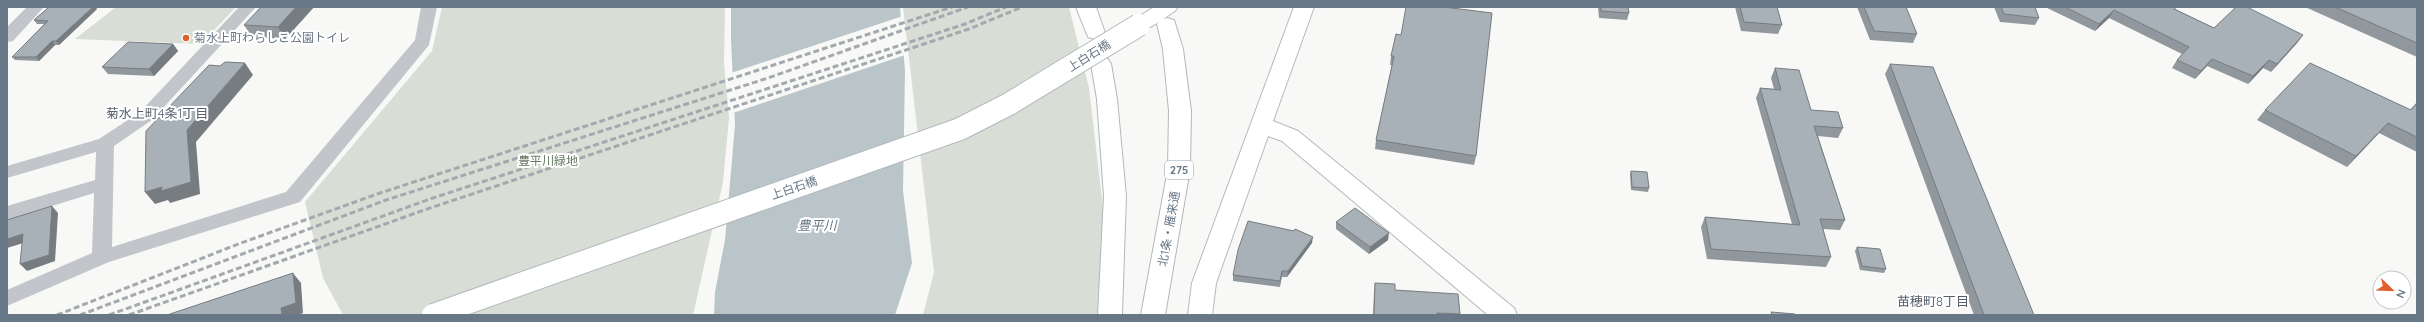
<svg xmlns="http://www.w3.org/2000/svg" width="2424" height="322" font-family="Quicksand,'Noto Sans JP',sans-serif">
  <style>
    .green { fill: #d8ddd5 }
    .water { fill: #bac5ca }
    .pier { fill: #f8f9f6 }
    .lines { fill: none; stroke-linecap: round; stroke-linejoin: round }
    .secondary-casing { stroke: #b4b9be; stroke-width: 2 }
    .highway-casing { stroke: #b3b7bb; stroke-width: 2 }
    .street { fill: #c2c6ca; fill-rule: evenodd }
    .secondary { fill: #fff; fill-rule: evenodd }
    .highway { fill: #fff; fill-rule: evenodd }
    .rail { stroke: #a3a9af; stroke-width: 3; stroke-dasharray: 6 3; stroke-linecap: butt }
    .secondary-bridge-casing { stroke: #b4b9be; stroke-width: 24; stroke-linecap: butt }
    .secondary-bridge { stroke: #fff; stroke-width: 22 }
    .wall { fill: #90989d }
    .shaded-wall { fill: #767c80 }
    .building { fill: #a8b1b7; stroke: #767c80 }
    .poi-dot { fill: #e15e2d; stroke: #fff; stroke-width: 1.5 }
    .labels { text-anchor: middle; stroke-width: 4; stroke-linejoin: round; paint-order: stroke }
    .shield { fill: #fff; stroke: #95a0ab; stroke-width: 1 }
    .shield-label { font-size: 11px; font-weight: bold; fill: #687887 }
    .poi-label { font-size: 12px; fill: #687887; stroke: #fff; text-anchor: start }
    .street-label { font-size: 12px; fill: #687887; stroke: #fff }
    .park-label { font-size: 12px; fill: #667963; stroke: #fff }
    .neighbourhood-label { font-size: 13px; fill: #56616c; stroke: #fff }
    .water-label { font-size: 13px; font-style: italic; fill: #637882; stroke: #fff }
  </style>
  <rect width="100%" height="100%" fill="#f8f9f6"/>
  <!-- green -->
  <g class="green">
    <path d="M116 7H236L201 44 75 39Z"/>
    <path d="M442 7H725L724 64 729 118 723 182 693 315H343L323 278 305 202 432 51Z"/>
    <path d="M903 7H1069L1089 88 1108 251 1107 315H923L934 272Z"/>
  </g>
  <!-- water -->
  <path class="water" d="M731 7H900L905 71 903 191 912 263 895 315H714L715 292 725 240 735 125 731 40Z"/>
  <!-- pier -->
  <path class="pier" d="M903 16 905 55 733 113 731 73Z"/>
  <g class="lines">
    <!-- secondary casing -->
    <g class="secondary-casing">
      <g id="secondary">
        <path d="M1154 7H1178L1175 11C1162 19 1147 34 1132 29L1129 25 1132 21Z"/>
        <path d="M1294 7H1314L1273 121 1298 131 1514 308 1517 315H1488L1282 141 1268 136 1216 283 1212 315H1188L1192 283Z"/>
      </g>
    </g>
    <!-- highway casing -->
    <g class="highway-casing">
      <g id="highway">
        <path d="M1076 7H1096L1105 33 1102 37 1095 39 1088 37Z"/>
        <path d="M1167 18 1174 20 1183 49 1191 111 1190 169 1165 315H1141L1168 169 1169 111 1163 49 1157 24 1160 20Z"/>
        <path d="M1101 57 1108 59 1111 64 1117 99 1126 196 1122 315H1098L1104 196 1097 99 1091 64 1094 59Z"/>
      </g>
    </g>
    <!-- street -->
    <g class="street">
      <path d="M27 7H44L13 41 7 42V27Z"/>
      <path d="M239 7H256L152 120 114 146 112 247 286 192 415 40 421 7H437L429 45 300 202 109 262 7 306V290L92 253 94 193 7 220V206L95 180 96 152 7 178V166L99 139 140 112Z"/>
    </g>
    <!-- secondary -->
    <use href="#secondary" class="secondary"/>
    <!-- highway -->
    <use href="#highway" class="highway"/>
    <!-- rail -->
    <g class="rail">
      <path d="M57 315 241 243 380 193 952 7"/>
      <path d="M80 315 386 200 768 78 968 7"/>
      <path d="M109 315 430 199 965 24 1006 7"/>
      <path d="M129 315 430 208 969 29 1022 7"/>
    </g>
    <!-- secondary-bridge casing -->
    <g class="secondary-bridge-casing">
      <path id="secondary-bridge" d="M433 315 960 129 1009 104 1139 25"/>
    </g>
    <!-- secondary-bridge -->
    <use href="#secondary-bridge" class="secondary-bridge"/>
  </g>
  <!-- wall -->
  <g class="wall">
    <path d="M49 7H95L97 9 59 45H55L39 61 15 60 12 57 44 24H37L34 20Z"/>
    <path d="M314 7 285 39 252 37 244 25Z"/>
    <path d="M1598 7H1628L1629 13 1627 20 1599 18Z"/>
    <path d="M1735 7H1777L1782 25 1778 34 1741 31Z"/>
    <path d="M1857 7H1906L1917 34 1913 43 1870 40Z"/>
    <path d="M1994 7H2035L2039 18 2035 25 2000 22Z"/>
    <path d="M2045 7H2177L2175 9 2214 28 2303 35 2297 43 2271 72 2263 68 2248 84 2207 66 2195 79 2172 68 2177 60 2182 54 2109 18 2095 31Z"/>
    <path d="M2305 7H2417V57Z"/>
    <path d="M1396 34 1476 156 1474 165 1375 149 1376 140 1392 65H1390L1391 56Z"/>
    <path d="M173 44 178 51 154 76 108 74 102 67Z"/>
    <path d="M1890 64 2034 315H1974L1885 74Z"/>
    <path d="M1775 68 1811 110 1843 128 1838 138 1818 136 1845 220 1840 230 1823 229 1831 257 1826 267 1707 259 1701 227 1705 217 1792 224 1756 98 1760 88 1774 89 1771 78Z"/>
    <path d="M2417 102V152L2379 133 2347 167 2257 120 2265 110H2410Z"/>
    <path d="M1631 171 1649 188 1648 192 1631 190 1630 174Z"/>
    <path d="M1336 222 1388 240 1369 254 1336 229Z"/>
    <path d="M1312 243 1287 277H1282L1280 287 1233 281V275Z"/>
    <path d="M1857 247 1886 269 1884 273 1860 270 1855 251Z"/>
    <path d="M1375 283 1460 314 1459 315H1373L1374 291Z"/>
  </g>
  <!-- shaded-wall -->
  <g class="shaded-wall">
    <path d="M93 7H95L97 9 59 45 56 41Z"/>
    <path d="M296 7H314L285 39 278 27Z"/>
    <path d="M2114 10 2109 18 2095 31 2099 24Z"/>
    <path d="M2303 35 2297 43 2271 72 2277 64Z"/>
    <path d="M52 41 55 45 39 61 36 57Z"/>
    <path d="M173 44 178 51 154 76 149 69Z"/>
    <path d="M2212 59 2207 66 2195 79 2201 71Z"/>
    <path d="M2269 60 2263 68 2248 84 2253 76Z"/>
    <path d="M245 63 253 75 196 142 200 194 170 203 168 200 155 204 145 192 162 187 187 130Z"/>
    <path d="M2388 123 2379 133 2347 167 2356 156Z"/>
    <path d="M52 206 58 213 55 261 27 271 20 264Z"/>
    <path d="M1389 233 1388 240 1369 254 1370 247Z"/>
    <path d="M23 234 30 241 7 248V239Z"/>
    <path d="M1313 237 1312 243 1287 277 1288 271Z"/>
    <path d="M293 273 301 283 303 313 298 315H282L281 308Z"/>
  </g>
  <!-- building -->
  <g class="building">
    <path d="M49 7H93L56 41H52L36 57H12L48 21 34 20Z"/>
    <path d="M261 7H296L278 27 244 25Z"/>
    <path d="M1406 7H1444L1492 13 1476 156 1376 140 1394 56H1391L1396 34 1401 35Z"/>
    <path d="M1601 7H1628L1629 13 1601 11Z"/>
    <path d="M1740 7H1777L1782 25 1744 22Z"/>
    <path d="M1864 7H1906L1917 34 1874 31Z"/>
    <path d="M2001 7H2035L2039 18 2004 14Z"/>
    <path d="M2065 7H2176L2174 9 2214 28 2236 7H2247L2303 35 2277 64 2269 60 2253 76 2212 59 2201 71 2177 60 2189 47 2114 10 2099 24Z"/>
    <path d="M2335 7H2417V43Z"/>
    <path d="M128 42 173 44 149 69 102 67Z"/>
    <path d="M225 62 245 63 187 130 191 182 161 191 162 187 145 192 146 131 209 65 220 66Z"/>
    <path d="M2310 63 2411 110 2417 103V137L2388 123 2356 156 2265 110Z"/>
    <path d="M1890 64 1933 67 2034 315H1984Z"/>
    <path d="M1775 68 1799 70 1811 110 1838 112 1843 128 1814 126 1845 220 1820 219 1831 257 1711 249 1705 217 1800 225 1760 88 1781 90Z"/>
    <path d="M1631 171 1647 172 1649 188 1632 187Z"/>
    <path d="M52 206 49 255 20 264 23 234 7 239V220Z"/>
    <path d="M1355 208 1389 233 1370 247 1336 222Z"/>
    <path d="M1248 221 1294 231 1295 229 1313 237 1288 271H1282L1280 281 1233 275 1238 250Z"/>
    <path d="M1857 247 1880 249 1886 269 1862 266Z"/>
    <path d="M293 273 296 303 281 308 282 315H167Z"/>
    <path d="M1375 283 1395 284V290L1458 294 1460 314 1437 313V315H1374Z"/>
    <path d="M1771 312 1795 314V315H1772Z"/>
  </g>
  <!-- markers -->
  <circle class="poi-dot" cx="186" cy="38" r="4"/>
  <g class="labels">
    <!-- shield labels -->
    <rect class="shield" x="1165" y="161" width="28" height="18" rx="3"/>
    <g class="shield-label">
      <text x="1179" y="174">275</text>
    </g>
    <!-- poi labels -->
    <g class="poi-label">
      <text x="194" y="42">菊水上町わらしこ公園トイレ</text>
    </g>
    <!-- street labels -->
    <g class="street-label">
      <text transform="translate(1089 56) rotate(-32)" y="4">上白石橋</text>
      <text transform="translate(794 188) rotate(-19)" y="4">上白石橋</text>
      <text transform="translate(1169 229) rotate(-80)" y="4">北1条・雁来通</text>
    </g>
    <!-- park labels -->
    <g class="park-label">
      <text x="548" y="165">豊平川緑地</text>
    </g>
    <!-- neighbourhood labels -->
    <g class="neighbourhood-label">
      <text x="157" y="118">菊水上町4条1丁目</text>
      <text x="1933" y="306">苗穂町8丁目</text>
    </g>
    <!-- water labels -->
    <g class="water-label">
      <text x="817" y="230">豊平川</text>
    </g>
  </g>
  <!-- border -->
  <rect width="2424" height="322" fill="none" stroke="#687887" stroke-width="16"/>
  <!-- north arrow -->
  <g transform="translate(2392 290) rotate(113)"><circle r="19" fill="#ffffff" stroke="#c3c9cf"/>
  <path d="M0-3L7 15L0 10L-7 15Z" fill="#e15e2d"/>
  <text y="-6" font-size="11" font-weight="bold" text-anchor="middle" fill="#687887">N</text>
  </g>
</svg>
